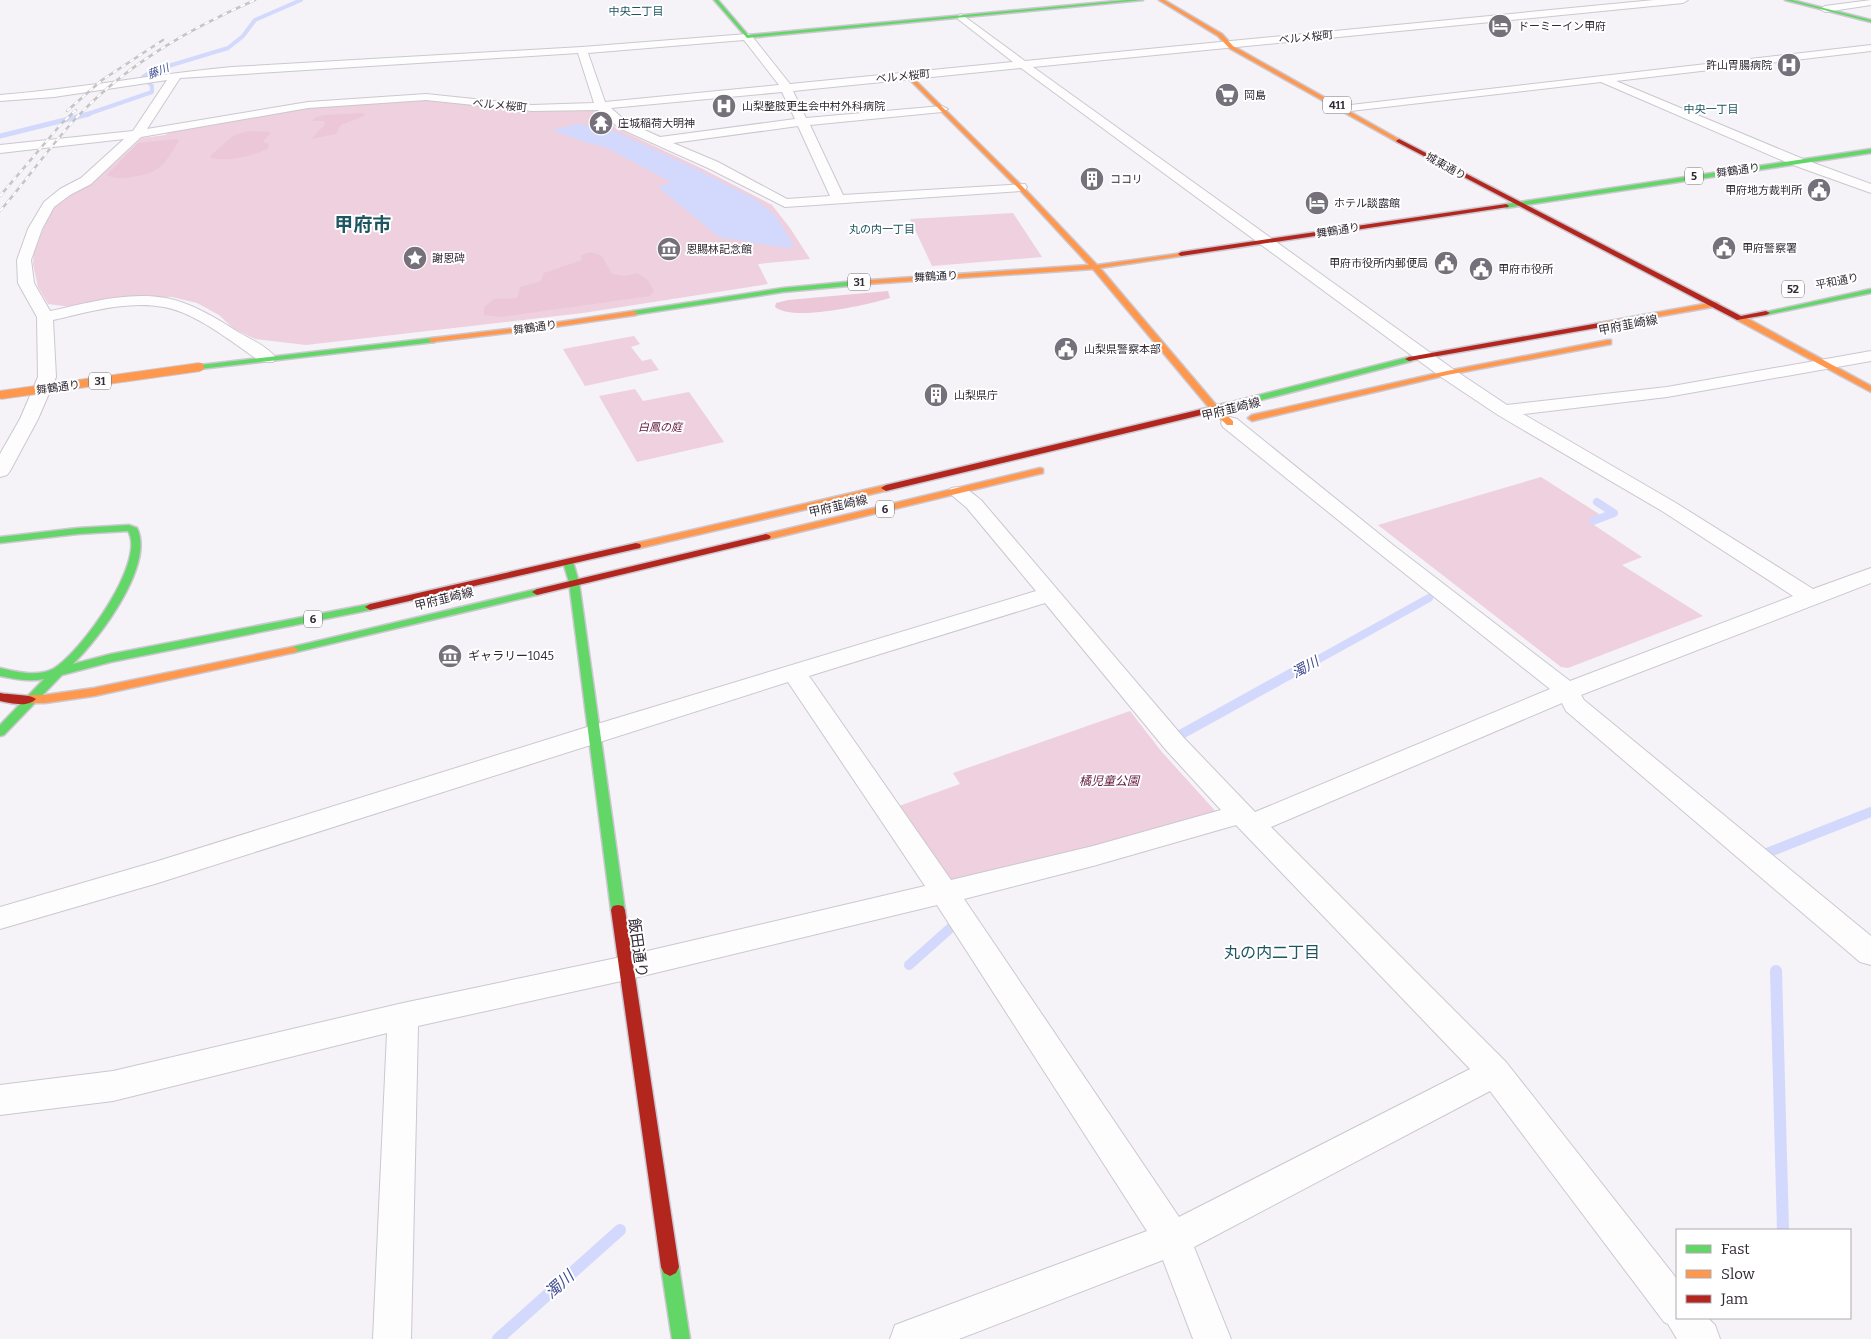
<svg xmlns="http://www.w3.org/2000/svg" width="1871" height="1339" font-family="Bitter,'Noto Sans JP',serif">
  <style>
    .green { fill: #eed0de }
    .forest { fill: #ecc7d8 }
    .water { fill: #d2d9fc }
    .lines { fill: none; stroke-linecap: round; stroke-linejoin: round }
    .stream-far4 { stroke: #d2d9fc; stroke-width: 4 }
    .stream-far3 { stroke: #d2d9fc; stroke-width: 5 }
    .stream-far2 { stroke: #d2d9fc; stroke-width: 8 }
    .stream-far1 { stroke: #d2d9fc; stroke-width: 10 }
    .stream { stroke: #d2d9fc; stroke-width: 12 }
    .street-casing { stroke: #ccc7d0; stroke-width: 2 }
    .fast-casing { stroke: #ccc7d0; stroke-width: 3 }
    .slow-casing { stroke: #ccc7d0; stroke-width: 3 }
    .jam-casing { stroke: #ccc7d0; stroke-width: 3 }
    .street { fill: #fefdfe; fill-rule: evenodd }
    .fast { fill: #63d668; fill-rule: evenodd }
    .slow { fill: #ff974d; fill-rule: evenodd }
    .jam { fill: #b3261e; fill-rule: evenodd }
    .rail-casing { stroke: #c5c4c7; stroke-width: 2.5 }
    .rail { stroke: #fff; stroke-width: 2; stroke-dasharray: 5; stroke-linecap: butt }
    .slow-bridge-casing { stroke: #ccc7d0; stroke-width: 10; stroke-linecap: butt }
    .slow-bridge { stroke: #ff974d; stroke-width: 8 }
    .labels { text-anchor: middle; stroke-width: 4; stroke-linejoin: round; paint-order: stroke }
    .far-neighbourhood-label { font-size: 11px; fill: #1d5561; stroke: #fff }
    .far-poi-label { font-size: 11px; fill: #322a36; stroke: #fff; text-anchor: start }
    .far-street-label { font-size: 11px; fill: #322a36; stroke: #fff }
    .far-water-label { font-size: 11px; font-style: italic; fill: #424e93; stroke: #fff }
    .shield { fill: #fff; stroke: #706a72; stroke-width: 1 }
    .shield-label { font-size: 11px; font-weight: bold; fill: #322a36 }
    .far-park-label { font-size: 11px; font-style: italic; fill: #60153c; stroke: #fff }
    .street-label { font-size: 12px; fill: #322a36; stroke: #fff }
    .poi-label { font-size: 12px; fill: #322a36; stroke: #fff; text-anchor: start }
    .park-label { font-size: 12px; font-style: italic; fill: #60153c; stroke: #fff }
    .water-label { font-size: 14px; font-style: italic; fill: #424e93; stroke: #fff }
    .near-street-label { font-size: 15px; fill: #322a36; stroke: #fff }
    .near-neighbourhood-label { font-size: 16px; fill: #1d5561; stroke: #fff }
    .near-water-label { font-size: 16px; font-style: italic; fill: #424e93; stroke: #fff }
    .far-town-label { font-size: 19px; font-weight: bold; fill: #1d5561; stroke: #fff }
  </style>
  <rect width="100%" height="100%" fill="#f5f2f8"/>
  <!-- green -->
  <g class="green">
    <path d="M426 97 562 111 593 110 616 128 701 168 772 205 790 228 810 259 758 264 768 284 583 313 306 345 255 339 234 329 219 315 197 303 172 297H126L72 307 48 304 38 287 33 264 34 251 51 211 67 195 93 183 142 138 165 135 171 131 308 105Z"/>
    <path d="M1013 213 1042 257 932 266 910 219Z"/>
    <path d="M634 336 640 344 631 347 642 361 651 359 659 370 585 386 563 349Z"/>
    <path d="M635 389 643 401 689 392 724 442 637 462 599 396Z"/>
    <path d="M1541 477 1599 514 1594 525 1642 557 1622 565 1703 616 1568 668 1561 667 1378 525Z"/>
    <path d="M1130 711 1161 751 1218 814 952 882 899 806 960 784 953 773Z"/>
  </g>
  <!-- forest -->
  <g class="forest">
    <path d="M361 113 366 115 341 125 336 134 312 139 325 124 324 121H313L314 118 324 115Z"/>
    <path d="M249 131 271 132 263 142 269 144 268 149C251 156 229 162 211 158V155L234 135Z"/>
    <path d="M177 139 179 140C164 166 160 173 131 177 122 179 115 179 107 175L138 143Z"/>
    <path d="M591 252 602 256 612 274 625 276 638 273 648 280 654 291 650 296 501 317 484 315V307L494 299 517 298 520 287 541 281 544 273 582 260 581 255Z"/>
    <path d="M888 291 890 298C866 305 794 322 775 307L776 303 788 300Z"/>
  </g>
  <!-- water -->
  <path class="water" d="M577 124 612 130 696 169 753 198 776 216 794 246 786 248 719 237 658 187 671 182 605 147 587 143 552 130Z"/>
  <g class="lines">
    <!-- stream-far4 -->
    <path class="stream-far4" d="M85 115 152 92V86L143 77 152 71 228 48 243 36 255 20 301 0"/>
    <!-- stream-far3 -->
    <path class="stream-far3" d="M0 136 89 114"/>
    <!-- stream-far2 -->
    <g class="stream-far2">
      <path d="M1593 521 1614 513 1597 502"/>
      <path d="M1290 675 1429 598"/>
    </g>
    <!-- stream-far1 -->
    <g class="stream-far1">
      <path d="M1180 735 1292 673"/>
      <path d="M1767 853 1871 812"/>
      <path d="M909 965 955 924"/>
    </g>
    <!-- stream -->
    <g class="stream">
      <path d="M1776 971 1783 1230"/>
      <path d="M498 1339 620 1230"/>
    </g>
    <!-- street casing -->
    <g class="street-casing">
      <g id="street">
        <path d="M1654 0H1688L1683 3 1033 67 1453 369 1507 405 1667 387 1871 351V361L1667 397 1523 414 1676 503 1813 589 1871 568V583L1581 695 1584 700 1871 936V965L1860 962 1566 711 1562 703 1271 827 1506 1062 1677 1279V1318H1708L1715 1325 1720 1339H1677L1668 1324 1664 1322 1490 1091 1194 1247 1231 1339H1193L1163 1260 959 1339H890L895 1325 1147 1231 937 905 626 980 418 1026 411 1339H373L387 1033 113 1101 0 1115V1085L113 1071 403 1003 626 956 925 886 788 682 158 883 0 929V907L158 861 584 728 1036 591 967 508 948 492 951 488C964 485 971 492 981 500L1184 738 1255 812 1550 689 1379 553 1223 427 1221 423 1223 419 1230 417 1237 419 1393 545 1570 681 1793 596 1662 511 1498 415 1441 377 1021 68 793 91 806 118 942 106 948 109 942 112 810 125 843 195 1025 184 1027 187 1025 190 1020 191 785 207 708 168 619 128 598 110 532 111 426 100 308 108 141 137 91 184 70 195 54 207 42 229 31 260 34 283 50 311C87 303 128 291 166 298 192 303 216 318 238 332 250 339 268 347 276 358L273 362H261C233 343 197 313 164 307 127 300 88 312 53 320L56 377 38 419 10 471 7 475 0 477V454L20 419 38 377 37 317 18 283 17 260 28 229 44 202 60 189 81 178 124 139 0 153V145L133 131 167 80 54 97 0 101V95C78 89 154 74 232 67L582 47 747 34 751 35 790 84 1013 62 958 19V15L961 14 1025 61ZM744 40 779 85 605 102 588 53ZM578 53 594 103 532 105 426 94 308 102 147 129 180 78ZM782 92 795 119 660 137 627 122 611 108ZM798 126 830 196 787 199 718 162 673 143ZM1045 603 1166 750 1221 810 1093 846 951 880 809 676ZM1236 825 1470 1069 1179 1217 964 899 1093 866Z"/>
        <path d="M1871 0V5L1825 12 1820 9 1825 6Z"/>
        <path d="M1871 45V51L1616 81 1803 159 1871 184V193L1793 165 1601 82 1342 112 1336 109 1342 106Z"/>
      </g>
    </g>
    <!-- fast casing -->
    <g class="fast-casing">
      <g id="fast">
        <path d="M714 0H718L748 35 1127 0H1143L747 38Z"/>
        <path d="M1785 0H1792L1871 20V22Z"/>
        <path d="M1871 149V153L1506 208 1503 206 1506 204Z"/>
        <path d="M856 281H859V285L783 292 633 315 629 313 633 311 783 288Z"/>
        <path d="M1871 289V293L1766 315 1762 313Z"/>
        <path d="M432 338H435V342L200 369 196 367 200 365Z"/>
        <path d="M1409 357 1413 359 1412 361 1227 409 1223 406 1224 404Z"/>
        <path d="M129 525 137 528C155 565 99 639 73 664L111 654 370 604 375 607 370 610 111 662 62 675 4 735 0 736V725L44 679C29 682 15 679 0 676V668C16 672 37 677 53 669 80 654 147 561 128 531L78 534 0 543V537L78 528Z"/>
        <path d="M568 559 573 562 579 582 625 910 623 914 618 915 613 914 611 910 569 582 563 562Z"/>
        <path d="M537 589 541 590 542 592 541 594 292 653 286 650 292 647Z"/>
        <path d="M670 1258 676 1261 679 1267 690 1339H672L661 1267 664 1261Z"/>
      </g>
    </g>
    <!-- slow casing -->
    <g class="slow-casing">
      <g id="slow">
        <path d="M1159 0H1164L1222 34 1233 46 1402 141 1397 142 1229 48 1218 36Z"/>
        <path d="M908 73 1022 186 1097 265 1183 253V255L1181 256 1100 268 1217 406 1233 421V425H1227L1211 410 1093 269 853 285V281H856L1089 265 1018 188 906 76Z"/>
        <path d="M1715 302 1719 304 1718 306 1599 327 1595 325 1599 323Z"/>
        <path d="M633 311 637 313 636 315 533 330 432 342 428 340 432 338 533 326Z"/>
        <path d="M1737 316H1743L1871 386V392L1737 320Z"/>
        <path d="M1608 340H1611V344L1447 375 1252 421 1248 418 1252 415 1447 371Z"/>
        <path d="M1040 468 1043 469V473L766 540 761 537 766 534Z"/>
        <path d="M886 485 889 486V490L636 549 631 546 636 543Z"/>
        <path d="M292 647 296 648 298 650 296 652 94 696 45 703H30L24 699 30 695H45L94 688Z"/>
      </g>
    </g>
    <!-- jam casing -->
    <g class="jam-casing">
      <g id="jam">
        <path d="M1399 139 1741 316 1766 311 1770 313 1766 315 1737 320 1397 142 1396 141Z"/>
        <path d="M1506 204 1509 206 1508 207 1181 256 1178 254 1181 252Z"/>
        <path d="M1599 323H1602V327L1409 361 1405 359 1409 357Z"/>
        <path d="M1227 403 1230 404V408L886 491 881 488 886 485Z"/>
        <path d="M766 534 769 535 771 537 769 539 537 595 532 592 537 589Z"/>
        <path d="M636 543 640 544 641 546 640 548 370 610 365 607 370 604Z"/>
        <path d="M0 693C9 695 31 694 36 699 28 708 10 703 0 701Z"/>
        <path d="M618 905 623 906 625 910 679 1267 676 1273 670 1276 664 1273 661 1267 611 910 613 906Z"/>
      </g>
    </g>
    <!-- street -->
    <use href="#street" class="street"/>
    <!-- fast -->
    <use href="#fast" class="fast"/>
    <!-- slow -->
    <use href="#slow" class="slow"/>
    <!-- jam -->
    <use href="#jam" class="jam"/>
    <!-- rail casing -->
    <g class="rail-casing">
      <g id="rail">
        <path d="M67 111 102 80 163 40"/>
        <path d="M0 196 62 123 76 110"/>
        <path d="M0 211C28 179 51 144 80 114 129 63 191 28 255 0"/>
      </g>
    </g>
    <!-- rail -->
    <use href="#rail" class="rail"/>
    <!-- slow-bridge casing -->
    <g class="slow-bridge-casing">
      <path id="slow-bridge" d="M0 395 200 367"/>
    </g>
    <!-- slow-bridge -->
    <use href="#slow-bridge" class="slow-bridge"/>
  </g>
  <!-- icons -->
  <defs>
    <g id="hotel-disc" transform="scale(1.25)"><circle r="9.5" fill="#76707a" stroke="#fff"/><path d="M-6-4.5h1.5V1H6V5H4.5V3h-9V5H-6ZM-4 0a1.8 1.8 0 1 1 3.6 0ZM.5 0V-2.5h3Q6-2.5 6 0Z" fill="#fff"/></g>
    <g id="hospital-disc" transform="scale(1.25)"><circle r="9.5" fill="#76707a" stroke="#fff"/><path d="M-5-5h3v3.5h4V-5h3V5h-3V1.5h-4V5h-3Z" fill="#fff"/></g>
    <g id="supermarket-disc" transform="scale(1.25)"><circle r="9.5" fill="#76707a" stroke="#fff"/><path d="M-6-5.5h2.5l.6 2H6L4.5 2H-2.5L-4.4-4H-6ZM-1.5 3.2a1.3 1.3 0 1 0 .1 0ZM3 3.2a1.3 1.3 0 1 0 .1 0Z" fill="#fff"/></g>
    <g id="temple-disc" transform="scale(1.25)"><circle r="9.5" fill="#76707a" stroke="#fff"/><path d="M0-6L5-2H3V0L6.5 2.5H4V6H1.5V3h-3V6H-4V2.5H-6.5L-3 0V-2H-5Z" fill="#fff"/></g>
    <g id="building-disc" transform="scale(1.25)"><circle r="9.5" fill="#76707a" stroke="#fff"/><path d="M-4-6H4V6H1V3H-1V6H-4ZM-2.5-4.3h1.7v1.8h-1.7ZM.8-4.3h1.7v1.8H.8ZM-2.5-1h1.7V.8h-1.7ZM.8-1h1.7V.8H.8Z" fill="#fff"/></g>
    <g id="civic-disc" transform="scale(1.25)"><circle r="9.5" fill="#76707a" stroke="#fff"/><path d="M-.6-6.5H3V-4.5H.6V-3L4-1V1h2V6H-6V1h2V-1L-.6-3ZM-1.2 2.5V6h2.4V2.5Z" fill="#fff"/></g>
    <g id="museum-disc" transform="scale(1.25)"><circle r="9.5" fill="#76707a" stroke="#fff"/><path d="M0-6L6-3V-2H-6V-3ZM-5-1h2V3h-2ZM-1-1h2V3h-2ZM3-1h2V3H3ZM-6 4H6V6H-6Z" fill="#fff"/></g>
    <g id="sight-disc" transform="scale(1.25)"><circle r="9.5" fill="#76707a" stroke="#fff"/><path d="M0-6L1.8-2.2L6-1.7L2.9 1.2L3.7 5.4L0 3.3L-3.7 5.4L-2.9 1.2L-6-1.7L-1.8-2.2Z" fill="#fff"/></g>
  </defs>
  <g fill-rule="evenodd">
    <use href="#hotel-disc" x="1500" y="26"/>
    <use href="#hospital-disc" x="1789" y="65"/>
    <use href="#supermarket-disc" x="1227" y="95"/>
    <use href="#hospital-disc" x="724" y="106"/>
    <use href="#temple-disc" x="601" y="123"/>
    <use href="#building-disc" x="1092" y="179"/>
    <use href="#civic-disc" x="1819" y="190"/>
    <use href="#hotel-disc" x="1317" y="203"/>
    <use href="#civic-disc" x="1724" y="248"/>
    <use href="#museum-disc" x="669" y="249"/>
    <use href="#sight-disc" x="415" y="258"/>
    <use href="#civic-disc" x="1446" y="263"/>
    <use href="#civic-disc" x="1481" y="269"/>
    <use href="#civic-disc" x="1066" y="349"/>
    <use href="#building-disc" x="936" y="395"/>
    <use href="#museum-disc" x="450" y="656"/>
  </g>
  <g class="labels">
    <!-- far-neighbourhood labels -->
    <g class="far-neighbourhood-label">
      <text x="636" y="15">中央二丁目</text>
      <text x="1711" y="113">中央一丁目</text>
      <text x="882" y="233">丸の内一丁目</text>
    </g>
    <!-- far-poi labels -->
    <g class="far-poi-label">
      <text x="1518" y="30">ドーミーイン甲府</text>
      <text x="1772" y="69" text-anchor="end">許山胃腸病院</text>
      <text x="1244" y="99">岡島</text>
      <text x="742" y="110">山梨整肢更生会中村外科病院</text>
      <text x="618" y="127">庄城稲荷大明神</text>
      <text x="1110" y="183">ココリ</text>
      <text x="1802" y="194" text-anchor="end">甲府地方裁判所</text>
      <text x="1334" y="207">ホテル談露館</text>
      <text x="1742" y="252">甲府警察署</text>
      <text x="686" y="253">恩賜林記念館</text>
      <text x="432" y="262">謝恩碑</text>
      <text x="1428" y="267" text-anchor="end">甲府市役所内郵便局</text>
      <text x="1498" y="273">甲府市役所</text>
      <text x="1084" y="353">山梨県警察本部</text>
      <text x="954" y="399">山梨県庁</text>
    </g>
    <!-- far-street labels -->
    <g class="far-street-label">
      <text transform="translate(1306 37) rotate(-6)" y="4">ベルメ桜町</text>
      <text transform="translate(903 76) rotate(-6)" y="4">ベルメ桜町</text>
      <text transform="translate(500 105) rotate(5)" y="4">ベルメ桜町</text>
      <text transform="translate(1446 166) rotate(29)" y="4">城東通り</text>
      <text transform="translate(1738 170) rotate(-8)" y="4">舞鶴通り</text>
      <text transform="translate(1338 230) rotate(-9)" y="4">舞鶴通り</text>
      <text transform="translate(936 276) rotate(-3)" y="4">舞鶴通り</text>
      <text transform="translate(1837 281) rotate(-11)" y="4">平和通り</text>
      <text transform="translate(535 327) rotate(-8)" y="4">舞鶴通り</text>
      <text transform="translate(58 387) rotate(-8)" y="4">舞鶴通り</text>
    </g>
    <!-- far-water labels -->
    <g class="far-water-label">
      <text transform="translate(158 71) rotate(-22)" y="4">藤川</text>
    </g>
    <!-- shield labels -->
    <g class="shield">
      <rect x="1323" y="96.5" width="28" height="17" rx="4"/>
      <rect x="1685" y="167.5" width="18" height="17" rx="4"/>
      <rect x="848" y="273.5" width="22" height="17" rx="4"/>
      <rect x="1782" y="280.5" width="22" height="17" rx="4"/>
      <rect x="89" y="372.5" width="22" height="17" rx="4"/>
      <rect x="876" y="500.5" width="18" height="17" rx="4"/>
      <rect x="304" y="610.5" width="18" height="17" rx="4"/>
    </g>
    <g class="shield-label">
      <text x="1337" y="109">411</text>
      <text x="1694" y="180">5</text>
      <text x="859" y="286">31</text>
      <text x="1793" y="293">52</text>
      <text x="100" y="385">31</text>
      <text x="885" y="513">6</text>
      <text x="313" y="623">6</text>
    </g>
    <!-- far-park labels -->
    <g class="far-park-label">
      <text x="660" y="431">白鳳の庭</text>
    </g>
    <!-- street labels -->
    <g class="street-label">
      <text transform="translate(1628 325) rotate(-11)" y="4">甲府韮崎線</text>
      <text transform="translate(1231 409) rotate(-14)" y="4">甲府韮崎線</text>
      <text transform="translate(838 506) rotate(-13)" y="4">甲府韮崎線</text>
      <text transform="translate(444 599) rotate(-14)" y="4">甲府韮崎線</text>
    </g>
    <!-- poi labels -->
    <g class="poi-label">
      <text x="468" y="660">ギャラリー1045</text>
    </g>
    <!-- park labels -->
    <g class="park-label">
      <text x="1109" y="785">橘児童公園</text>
    </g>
    <!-- water labels -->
    <g class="water-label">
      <text transform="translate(1305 667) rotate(-29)" y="5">濁川</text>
    </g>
    <!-- near-street labels -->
    <g class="near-street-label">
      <text transform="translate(638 948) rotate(82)" y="5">飯田通り</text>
    </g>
    <!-- near-neighbourhood labels -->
    <g class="near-neighbourhood-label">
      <text x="1272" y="958">丸の内二丁目</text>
    </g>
    <!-- near-water labels -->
    <g class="near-water-label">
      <text transform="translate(559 1284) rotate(-42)" y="6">濁川</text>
    </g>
    <!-- far-town labels -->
    <g class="far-town-label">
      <text x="363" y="231">甲府市</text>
    </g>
  </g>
  <!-- legend -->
  <rect x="1676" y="1229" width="175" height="90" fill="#ffffff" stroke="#adaaaf"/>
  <rect x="1686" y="1245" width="25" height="8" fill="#63d668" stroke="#adaaaf"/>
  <text x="1721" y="1254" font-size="15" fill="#322a36">Fast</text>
  <rect x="1686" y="1270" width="25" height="8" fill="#ff974d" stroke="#adaaaf"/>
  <text x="1721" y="1279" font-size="15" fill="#322a36">Slow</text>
  <rect x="1686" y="1295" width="25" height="8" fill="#b3261e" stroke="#adaaaf"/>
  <text x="1721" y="1304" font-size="15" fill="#322a36">Jam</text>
</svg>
